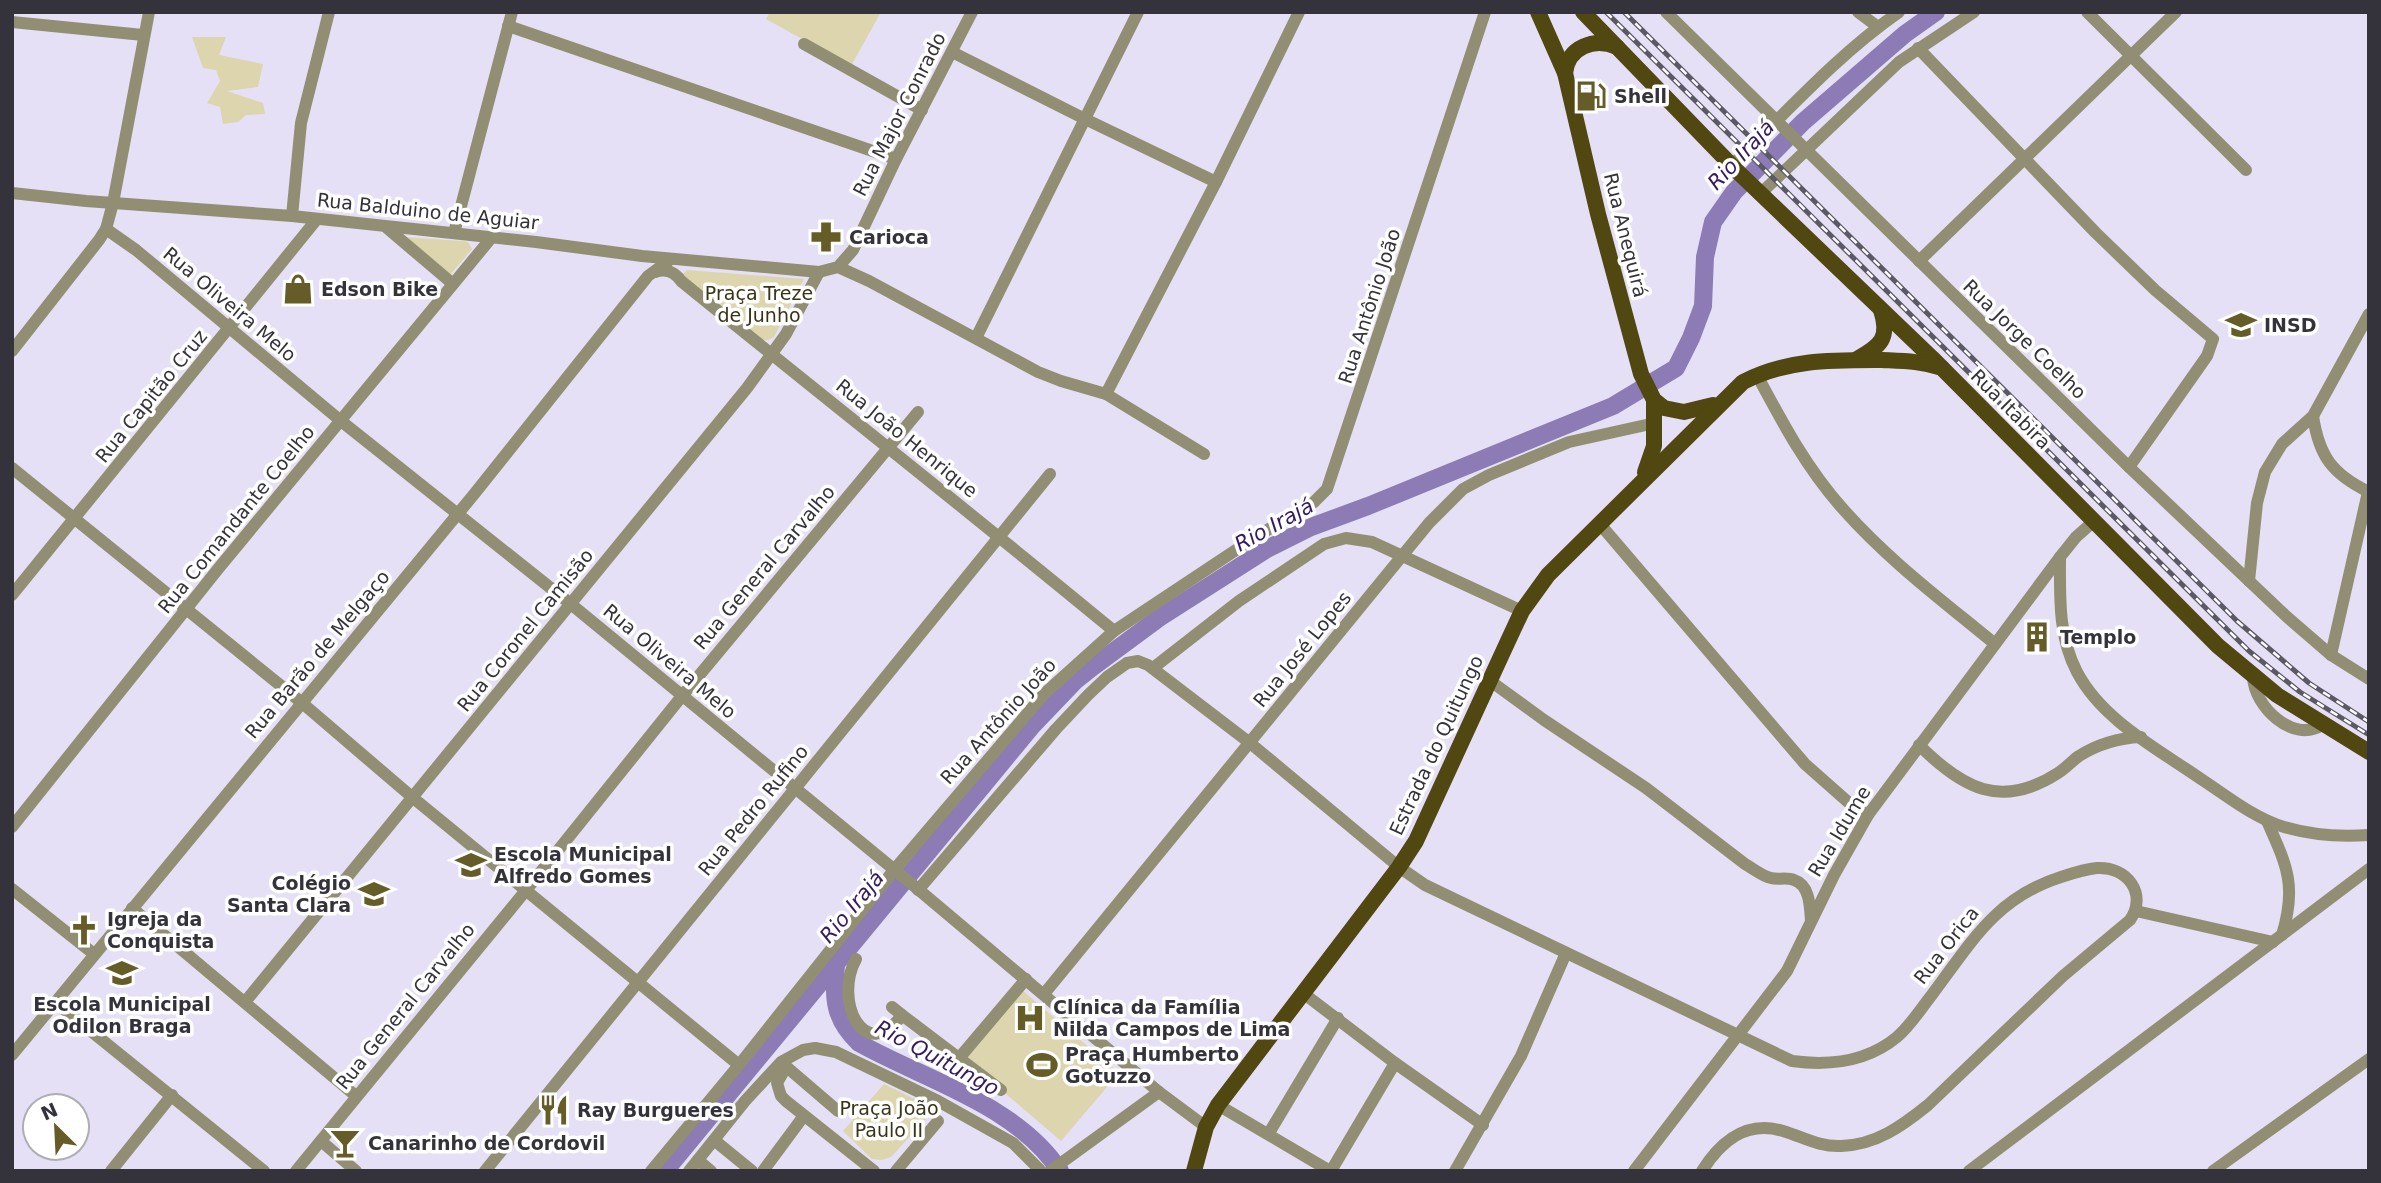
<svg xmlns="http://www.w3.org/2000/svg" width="2381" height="1183" font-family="'DejaVu Sans',sans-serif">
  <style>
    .green { fill: #dcd5ad }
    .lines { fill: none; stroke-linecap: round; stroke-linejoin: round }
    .river { stroke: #8c7bb4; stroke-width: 18 }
    .minor { stroke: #928e73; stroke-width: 12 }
    .major { stroke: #514711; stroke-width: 16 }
    .rail-casing { stroke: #5b5964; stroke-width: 5 }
    .rail { stroke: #fff; stroke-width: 2.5; stroke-dasharray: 8; stroke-linecap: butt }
    .labels { text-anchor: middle; stroke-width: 7; stroke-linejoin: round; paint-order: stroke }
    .poi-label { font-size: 19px; font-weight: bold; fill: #34323a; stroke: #fff; text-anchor: start }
    .street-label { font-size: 19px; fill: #34323a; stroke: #fff }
    .park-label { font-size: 19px; fill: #393316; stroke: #fff }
    .water-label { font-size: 21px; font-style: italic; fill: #351a5e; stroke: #fff }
  </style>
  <rect width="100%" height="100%" fill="#e5e0f6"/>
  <!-- green -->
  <g class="green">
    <path d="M770 12H881L851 66 766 19Z"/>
    <path d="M192 37H226L219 55 263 64 258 87 227 91 263 103 265 114 246 115 238 122 223 124 220 107 207 103 220 81 216 70 203 68Z"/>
    <path d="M402 237 462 241 468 242 472 249 450 275Z"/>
    <path d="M687 270 804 279 774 337 768 340H761L684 282 683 274Z"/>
    <path d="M1022 990 1119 1073 1061 1141 964 1058Z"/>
    <path d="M884 1084 935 1109 891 1157 882 1160 872 1159 843 1131Z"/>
  </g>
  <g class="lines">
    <!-- river -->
    <g class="river">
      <path d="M836 963C834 997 832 1017 859 1043 925 1080 1017 1105 1060 1171"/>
      <path d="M665 1171 1032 726 1075 681 1094 666 1159 618 1267 549 1311 527 1368 506 1613 406 1676 368 1691 338 1703 306 1705 257 1713 222 1734 192 1803 122 1905 34 1936 12"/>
    </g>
    <!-- minor -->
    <g class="minor">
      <path d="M1666 12 2129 467 2286 616 2331 655 2369 679"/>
      <path d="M1858 12 1878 27"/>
      <path d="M2087 12 2246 170"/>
      <path d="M12 22 143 35"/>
      <path d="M508 26 896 159"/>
      <path d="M804 44 922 110"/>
      <path d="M1918 48 2096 233 2155 290 2213 339 2207 356 2129 467"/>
      <path d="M952 52 1085 119 1216 182"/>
      <path d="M1732 165C1786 113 1836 56 1899 12"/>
      <path d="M12 193 86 201 292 216 536 242 642 256 819 272 838 267 853 250 896 159 972 12"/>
      <path d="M1760 194 1899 62 1974 12"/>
      <path d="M292 216 301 123 329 12"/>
      <path d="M387 228 453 284"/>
      <path d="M106 229 136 250 341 421 572 605 913 885 1159 1092 1206 1127"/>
      <path d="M454 233 512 12"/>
      <path d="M1919 261 2176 12"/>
      <path d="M838 267 869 281 1038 372 1061 381 1106 394 1204 454"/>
      <path d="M655 272C666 268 675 272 681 281 825 398 971 513 1114 631"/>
      <path d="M976 338 1138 12"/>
      <path d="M12 351 99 240 106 229 113 203 149 12"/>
      <path d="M1757 375C1782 422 1807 469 1843 509 1888 560 1943 601 1995 644"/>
      <path d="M1106 394 1216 182 1299 12"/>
      <path d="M2313 416C2319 456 2332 474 2369 492"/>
      <path d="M12 468 301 702 412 797 739 1065"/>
      <path d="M1599 523 1805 764 1848 802 1868 815"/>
      <path d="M2060 557C2060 597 2058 636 2077 672 2102 720 2158 749 2201 779 2227 796 2254 818 2284 827 2311 835 2341 837 2369 835"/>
      <path d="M2249 581 2257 503 2265 472 2282 444 2313 416 2369 314"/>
      <path d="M12 595 317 219"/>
      <path d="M2331 655 2368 492"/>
      <path d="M1153 668 1239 601 1324 544 1346 538 1372 542 1522 611"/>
      <path d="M2253 677C2254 706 2293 744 2322 725"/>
      <path d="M1489 680 1544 720 1646 788 1745 864C1754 869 1762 876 1771 878 1778 880 1787 877 1794 880 1810 885 1810 907 1811 921"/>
      <path d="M1919 745C1962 788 2001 810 2058 773 2066 768 2072 761 2079 756 2098 744 2119 738 2141 737"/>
      <path d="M2267 821C2287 866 2297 886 2282 935"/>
      <path d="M12 827 218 569 492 237"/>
      <path d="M12 889 94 954"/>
      <path d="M918 890 1056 729 1088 695 1107 677 1127 663 1138 661 1148 665 1250 743 1399 867 1425 885 1792 1061C1829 1066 1867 1062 1897 1037 1910 1026 1920 1010 1931 996 1971 943 1995 898 2061 877 2073 873 2085 869 2097 868 2127 866 2148 894 2130 920L2063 976 1928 1105C1902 1126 1876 1145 1841 1146 1819 1147 1803 1137 1783 1131 1746 1120 1721 1141 1702 1171"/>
      <path d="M132 908 356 1096"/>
      <path d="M2136 911 2273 942"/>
      <path d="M856 959C833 1001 865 1066 902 1015L892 1007"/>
      <path d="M1303 993 1395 1063 1483 1125"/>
      <path d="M1044 994 1429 523 1463 489 1489 475 1569 442 1655 423"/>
      <path d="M55 1002 264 1171"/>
      <path d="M245 1002 747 388 786 334 819 272"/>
      <path d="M902 1015 1001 1090"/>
      <path d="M12 1055 475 493 648 276 671 259"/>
      <path d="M960 1057 1026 979"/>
      <path d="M782 1063 838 1111"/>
      <path d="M786 1067 777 1083 781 1096 786 1101 874 1171"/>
      <path d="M1218 1105 1330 1171"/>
      <path d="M1269 1133 1338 1018"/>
      <path d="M714 1140 752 1171"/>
      <path d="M321 1141 356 1171"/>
      <path d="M698 1160 711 1171"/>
      <path d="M111 1171 172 1095"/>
      <path d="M296 1171 527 889 682 696 918 412"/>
      <path d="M485 1171 1050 474"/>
      <path d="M651 1171 739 1065 894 870 1044 694 1114 631 1254 538 1314 502 1327 489 1485 12"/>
      <path d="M689 1171 745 1101 781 1062 803 1050 815 1048 836 1052 938 1101 1013 1143 1041 1171"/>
      <path d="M763 1171 803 1117"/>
      <path d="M896 1171 938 1121"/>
      <path d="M1050 1171 1159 1092"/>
      <path d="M1331 1171 1395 1063"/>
      <path d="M1455 1171 1521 1056 1566 953"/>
      <path d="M1634 1171 1787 971 1834 875 1868 815 2060 557 2076 537 2093 522"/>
      <path d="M1969 1171 2369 869"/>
      <path d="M2213 1171 2369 1059"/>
    </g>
    <!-- major -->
    <g class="major">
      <path d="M1538 12 1565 73 1598 214 1641 374 1654 400 1664 408 1684 412 1713 405"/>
      <path d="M1583 12 1738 172 1932 358 2218 646 2277 695 2369 752"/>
      <path d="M1565 73C1568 47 1594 37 1617 47"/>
      <path d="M1857 359C1881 346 1890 338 1881 310"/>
      <path d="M1645 472 1654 446V400"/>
      <path d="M1194 1171 1206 1127 1218 1105 1399 867 1416 841 1508 641 1522 611 1548 575 1743 382C1787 359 1833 360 1882 360 1904 361 1921 361 1942 368"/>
    </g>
    <!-- rail casing -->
    <g class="rail-casing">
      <g id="rail">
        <path d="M1606 12 2249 651 2300 692 2369 735"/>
        <path d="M1624 12 2237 621 2309 683 2369 722"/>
      </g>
    </g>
    <!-- rail -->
    <use href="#rail" class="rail"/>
  </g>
  <!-- icons -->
  <defs>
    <g id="fuel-bare" transform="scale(2.415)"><path d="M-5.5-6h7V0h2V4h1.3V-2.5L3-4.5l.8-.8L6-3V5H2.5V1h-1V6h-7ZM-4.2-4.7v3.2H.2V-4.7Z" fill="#655c28" stroke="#fff" stroke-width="2.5" paint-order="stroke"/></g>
    <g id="pharmacy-bare" transform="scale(2.415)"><path d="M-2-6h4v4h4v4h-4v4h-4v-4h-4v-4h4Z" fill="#655c28" stroke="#fff" stroke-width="2.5" paint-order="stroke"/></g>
    <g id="shop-bare" transform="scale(2.415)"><path d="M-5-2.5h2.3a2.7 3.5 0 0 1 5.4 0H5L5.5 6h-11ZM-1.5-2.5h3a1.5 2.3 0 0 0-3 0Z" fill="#655c28" stroke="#fff" stroke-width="2.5" paint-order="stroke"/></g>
    <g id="school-bare" transform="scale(2.415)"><path d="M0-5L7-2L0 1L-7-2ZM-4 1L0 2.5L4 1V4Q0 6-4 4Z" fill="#655c28" stroke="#fff" stroke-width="2.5" paint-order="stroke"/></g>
    <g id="building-bare" transform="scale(2.415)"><path d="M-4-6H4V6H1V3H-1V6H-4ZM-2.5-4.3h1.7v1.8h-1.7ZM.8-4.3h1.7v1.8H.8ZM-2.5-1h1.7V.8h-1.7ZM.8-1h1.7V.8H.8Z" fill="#655c28" stroke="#fff" stroke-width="2.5" paint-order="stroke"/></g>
    <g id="church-bare" transform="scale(2.415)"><path d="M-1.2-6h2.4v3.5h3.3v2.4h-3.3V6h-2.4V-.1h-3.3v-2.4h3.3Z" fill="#655c28" stroke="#fff" stroke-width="2.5" paint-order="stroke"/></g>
    <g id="hospital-bare" transform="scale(2.415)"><path d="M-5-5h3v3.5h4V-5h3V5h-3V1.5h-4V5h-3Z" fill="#655c28" stroke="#fff" stroke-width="2.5" paint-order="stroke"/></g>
    <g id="stadium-bare" transform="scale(2.415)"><path d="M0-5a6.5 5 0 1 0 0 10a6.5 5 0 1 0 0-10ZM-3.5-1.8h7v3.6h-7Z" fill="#655c28" stroke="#fff" stroke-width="2.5" paint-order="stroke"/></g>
    <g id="restaurant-bare" transform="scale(2.415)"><path d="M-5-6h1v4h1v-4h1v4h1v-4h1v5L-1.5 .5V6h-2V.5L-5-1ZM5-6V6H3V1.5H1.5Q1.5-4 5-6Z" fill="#655c28" stroke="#fff" stroke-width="2.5" paint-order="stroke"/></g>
    <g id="bar-bare" transform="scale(2.415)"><path d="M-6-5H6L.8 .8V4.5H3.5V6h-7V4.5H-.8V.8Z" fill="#655c28" stroke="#fff" stroke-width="2.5" paint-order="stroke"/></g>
  </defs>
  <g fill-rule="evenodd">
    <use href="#fuel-bare" x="1591" y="96"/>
    <use href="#pharmacy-bare" x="826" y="237"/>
    <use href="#shop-bare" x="298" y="289"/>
    <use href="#school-bare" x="2241" y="325"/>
    <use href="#building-bare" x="2037" y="637"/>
    <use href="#school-bare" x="471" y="865"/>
    <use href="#school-bare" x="374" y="894"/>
    <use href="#church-bare" x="84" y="930"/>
    <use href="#school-bare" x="122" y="973"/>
    <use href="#hospital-bare" x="1030" y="1018"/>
    <use href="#stadium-bare" x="1042" y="1065"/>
    <use href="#restaurant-bare" x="554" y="1110"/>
    <use href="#bar-bare" x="345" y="1143"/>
  </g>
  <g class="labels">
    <!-- poi labels -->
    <g class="poi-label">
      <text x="1614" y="103">Shell</text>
      <text x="849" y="244">Carioca</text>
      <text x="321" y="296">Edson Bike</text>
      <text x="2264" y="332">INSD</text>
      <text x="2060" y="644">Templo</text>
      <text x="494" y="861">Escola Municipal<tspan x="494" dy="22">Alfredo Gomes</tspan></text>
      <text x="351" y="890" text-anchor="end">Colégio<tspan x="351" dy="22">Santa Clara</tspan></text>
      <text x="107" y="926">Igreja da<tspan x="107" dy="22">Conquista</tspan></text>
      <text x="122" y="1011" text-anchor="middle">Escola Municipal<tspan x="122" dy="22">Odilon Braga</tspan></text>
      <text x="1053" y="1014">Clínica da Família<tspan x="1053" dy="22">Nilda Campos de Lima</tspan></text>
      <text x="1065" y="1061">Praça Humberto<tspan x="1065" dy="22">Gotuzzo</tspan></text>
      <text x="577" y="1117">Ray Burgueres</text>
      <text x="368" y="1150">Canarinho de Cordovil</text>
    </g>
    <!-- street labels -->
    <g class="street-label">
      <text transform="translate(899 114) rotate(-63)" y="7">Rua Major Conrado</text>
      <text transform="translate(428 211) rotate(6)" y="7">Rua Balduino de Aguiar</text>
      <text transform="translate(1626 235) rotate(76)" y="7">Rua Anequirá</text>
      <text transform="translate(230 304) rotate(40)" y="7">Rua Oliveira Melo</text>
      <text transform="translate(1369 306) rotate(-72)" y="7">Rua Antônio João</text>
      <text transform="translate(2025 339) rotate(44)" y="7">Rua Jorge Coelho</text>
      <text transform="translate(151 396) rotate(-51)" y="7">Rua Capitão Cruz</text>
      <text transform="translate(2011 409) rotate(45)" y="7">Rua Itabira</text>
      <text transform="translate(907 438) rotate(39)" y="7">Rua João Henrique</text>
      <text transform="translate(236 519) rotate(-51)" y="7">Rua Comandante Coelho</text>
      <text transform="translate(764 567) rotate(-50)" y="7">Rua General Carvalho</text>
      <text transform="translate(525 630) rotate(-51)" y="7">Rua Coronel Camisão</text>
      <text transform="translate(1302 649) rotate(-51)" y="7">Rua José Lopes</text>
      <text transform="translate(317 654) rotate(-50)" y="7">Rua Barão de Melgaço</text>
      <text transform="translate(670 661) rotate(40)" y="7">Rua Oliveira Melo</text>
      <text transform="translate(998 721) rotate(-48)" y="7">Rua Antônio João</text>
      <text transform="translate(1436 745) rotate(-65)" y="7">Estrada do Quitungo</text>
      <text transform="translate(753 810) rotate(-51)" y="7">Rua Pedro Rufino</text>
      <text transform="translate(1839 831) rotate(-59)" y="7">Rua Idume</text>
      <text transform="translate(1946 945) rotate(-52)" y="7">Rua Orica</text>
      <text transform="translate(405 1006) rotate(-51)" y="7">Rua General Carvalho</text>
    </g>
    <!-- park labels -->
    <g class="park-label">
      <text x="759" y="300">Praça Treze<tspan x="759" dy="22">de Junho</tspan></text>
      <text x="889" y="1115">Praça João<tspan x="889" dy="22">Paulo II</tspan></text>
    </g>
    <!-- water labels -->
    <g class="water-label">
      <text transform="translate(1741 155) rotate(-47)" y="7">Rio Irajá</text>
      <text transform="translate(1274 525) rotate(-29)" y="7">Rio Irajá</text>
      <text transform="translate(852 907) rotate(-50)" y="7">Rio Irajá</text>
      <text transform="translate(937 1058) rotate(28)" y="7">Rio Quitungo</text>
    </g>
  </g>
  <!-- border -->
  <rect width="2381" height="1183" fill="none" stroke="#34323a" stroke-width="28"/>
  <!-- north arrow -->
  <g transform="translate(56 1127) rotate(336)"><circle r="33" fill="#ffffff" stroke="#aeadb0" stroke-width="2"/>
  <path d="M0-5L12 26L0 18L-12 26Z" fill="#655c28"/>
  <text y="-10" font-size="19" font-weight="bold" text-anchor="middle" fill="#34323a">N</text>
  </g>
</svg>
